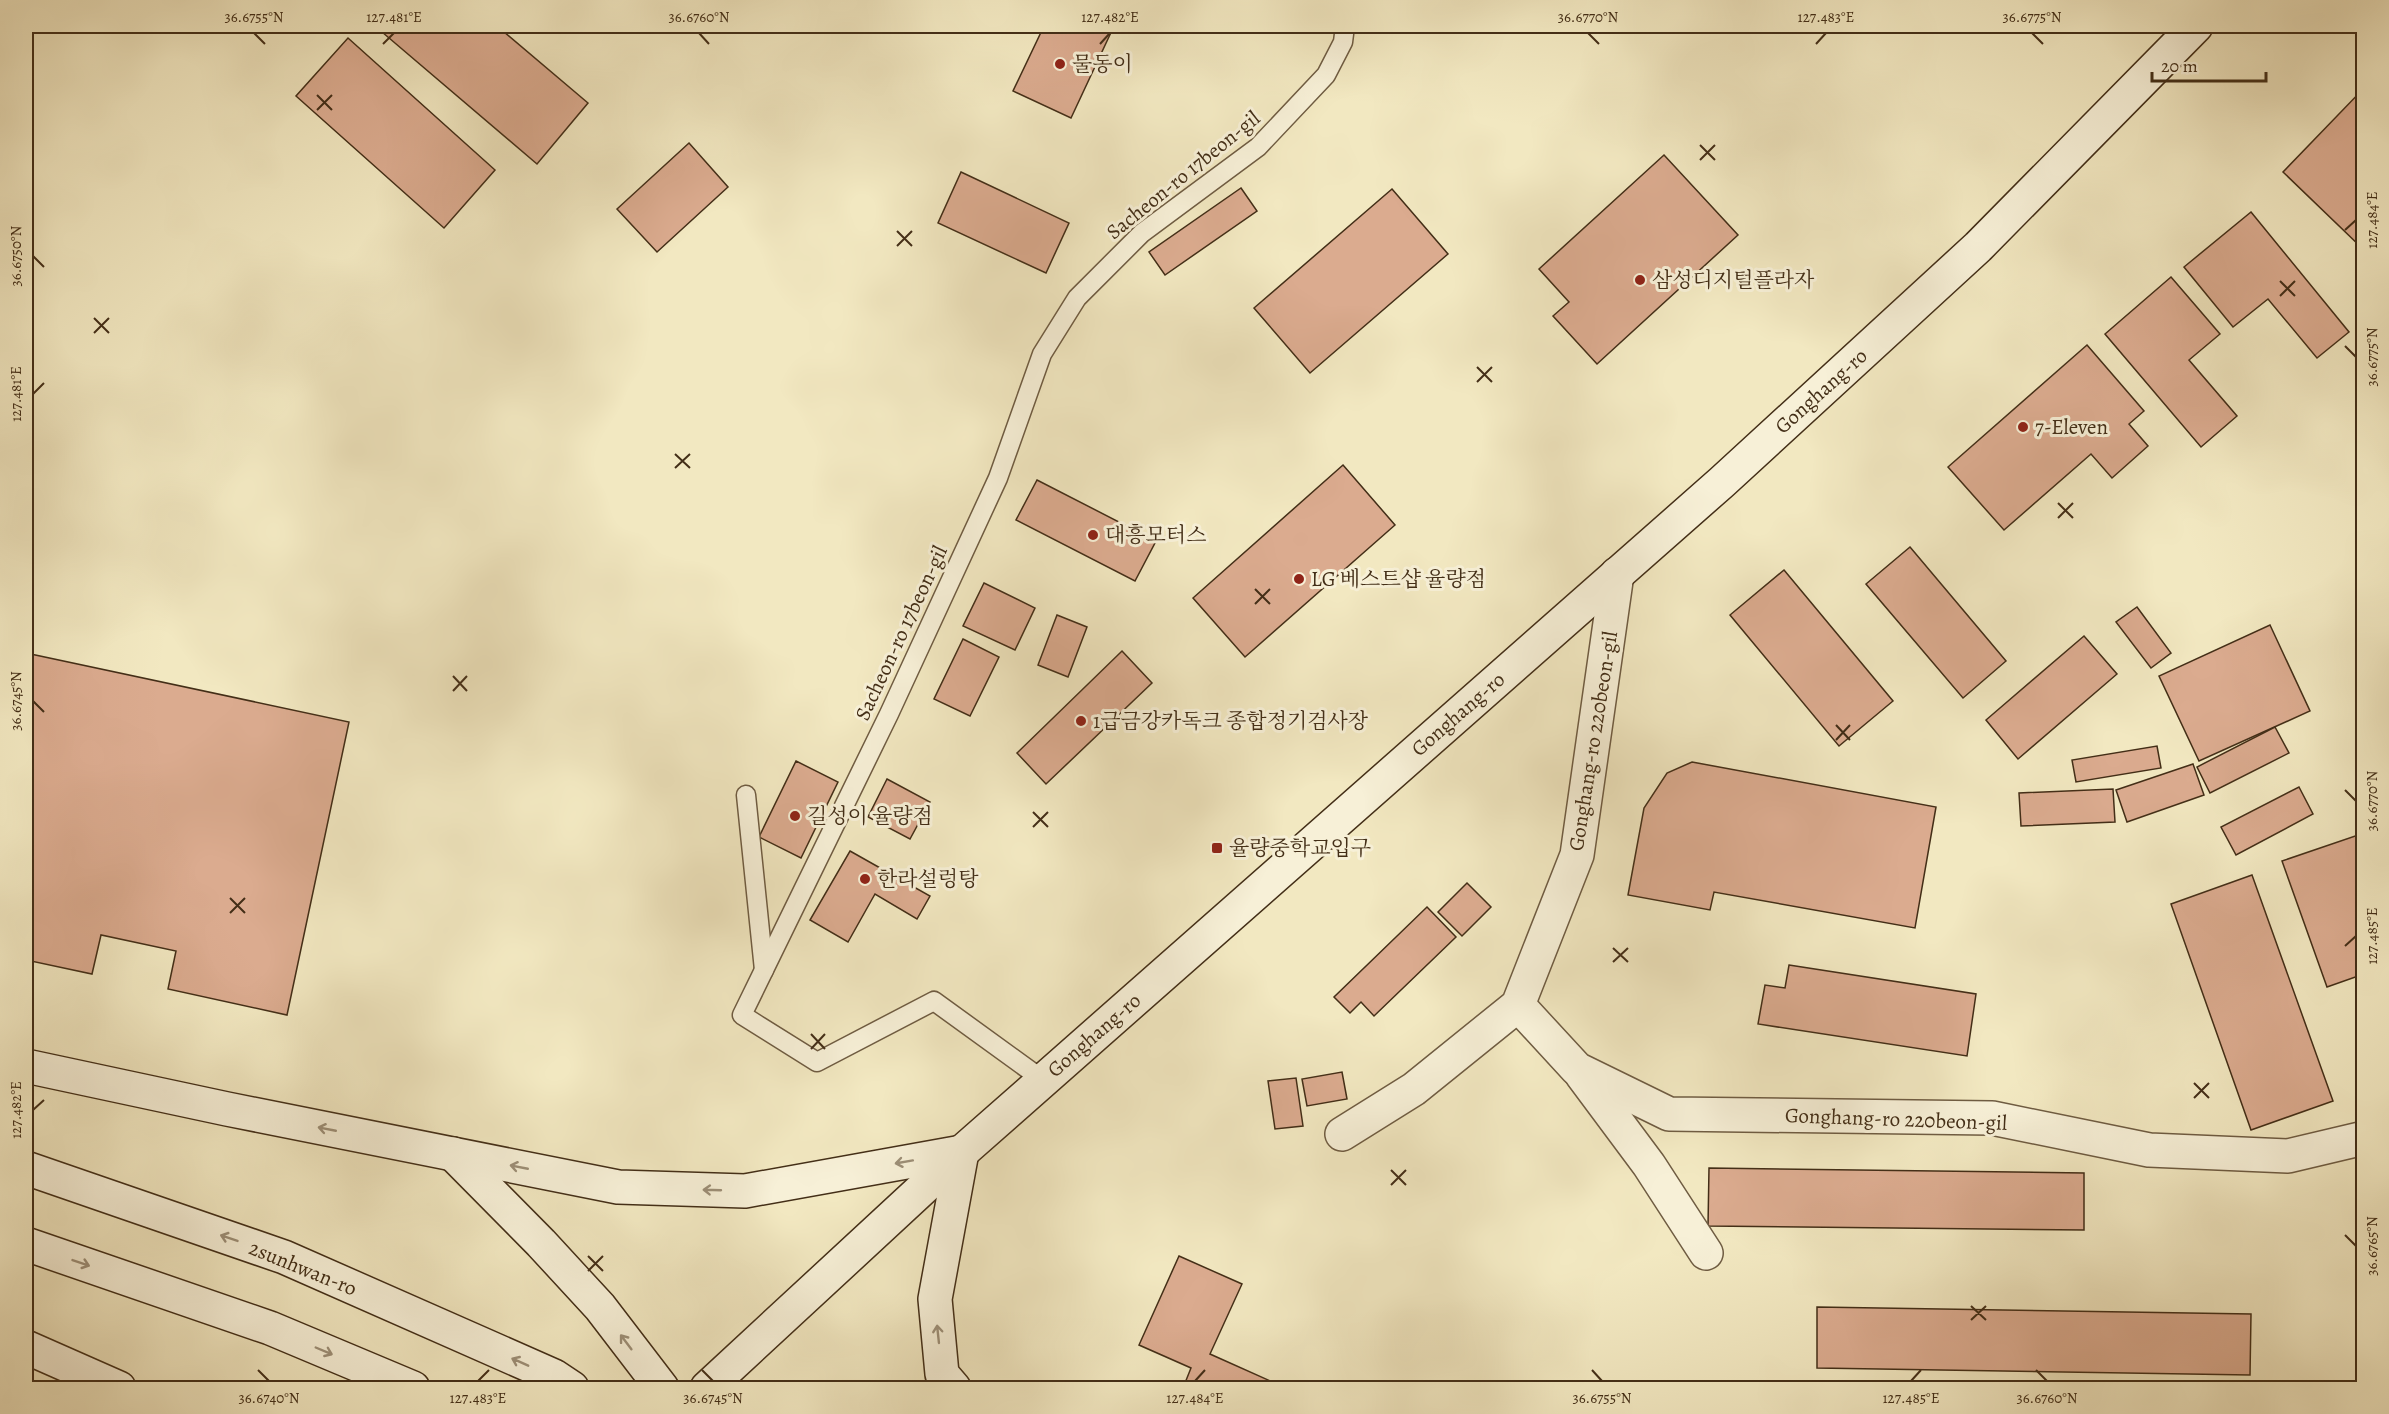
<svg xmlns="http://www.w3.org/2000/svg" width="2389" height="1414" font-family="Alegreya,'Noto Serif KR',serif">
  <style>
    .building { fill: #dbab8f; stroke: #432e17; stroke-width: 1.5 }
    .lines { fill: none; stroke-linecap: round; stroke-linejoin: round }
    .lane-casing { stroke: #6f5c42; stroke-width: 21 }
    .street-casing { stroke: #6f5c42; stroke-width: 36 }
    .secondary-casing { stroke: #432e17; stroke-width: 36 }
    .lane { stroke: #f7f0d7; stroke-width: 18 }
    .street { stroke: #f7f0d7; stroke-width: 33 }
    .secondary { stroke: #f7f0d7; stroke-width: 33 }
    .oneway { stroke: #9d8f77 }
    .ticks { fill: none; stroke: #432e17; stroke-width: 2 }
    .poi-dot { fill: #8f2418; stroke: #f7f0d7; stroke-width: 2 }
    .labels { text-anchor: middle; stroke-width: 6; stroke-linejoin: round; paint-order: stroke }
    .poi-label { font-size: 21px; fill: #432e17; stroke: #f7f0d7; text-anchor: start }
    .street-label { font-size: 21px; fill: #432e17; stroke: #f7f0d7 }
    .neatline { fill: none; stroke: #432e17; stroke-width: 2 }
    .ticks-label { font-size: 15px; text-anchor: middle; fill: #432e17 }
  </style>
  <rect width="100%" height="100%" fill="#f2e8c1"/>
  <filter id="stains"><feTurbulence type="fractalNoise" baseFrequency=".00333" numOctaves="4"/><feColorMatrix values="0 0 0 0 .2 0 0 0 0 .09 0 0 0 0 .02 0 0 0 .5 -.17"/></filter>
  <radialGradient id="worn" r=".72"><stop offset=".6" stop-color="#630" stop-opacity="0"/><stop offset="1" stop-color="#630" stop-opacity=".3"/></radialGradient>
  <!-- building -->
  <g class="building">
    <path d="M387 26H497L588 103 537 164 382 32Z"/>
    <path d="M1044 26H1114L1071 118 1013 91Z"/>
    <path d="M1423 26H1468L1467 33Z"/>
    <path d="M348 38 495 170 444 228 296 96Z"/>
    <path d="M2364 88V250L2283 172Z"/>
    <path d="M689 143 728 187 657 252 617 209Z"/>
    <path d="M1664 155 1738 235 1597 364 1553 316 1569 302 1539 269Z"/>
    <path d="M961 172 1069 223 1046 273 938 223Z"/>
    <path d="M1241 188 1257 211 1165 275 1149 252Z"/>
    <path d="M1392 189 1448 254 1310 373 1254 308Z"/>
    <path d="M2251 212 2349 332 2317 358 2268 299 2233 327 2184 267Z"/>
    <path d="M2171 277 2220 334 2189 360 2237 416 2201 447 2105 334Z"/>
    <path d="M2087 345 2144 411 2129 424 2148 446 2112 478 2091 454 2004 530 1948 467Z"/>
    <path d="M1343 465 1395 525 1245 657 1193 598Z"/>
    <path d="M1037 480 1156 541 1135 581 1016 520Z"/>
    <path d="M1910 547 2006 661 1963 698 1866 584Z"/>
    <path d="M1784 570 1893 701 1839 746 1730 615Z"/>
    <path d="M984 583 1035 608 1015 650 963 626Z"/>
    <path d="M2137 607 2171 653 2151 668 2116 622Z"/>
    <path d="M1057 615 1087 627 1068 677 1038 665Z"/>
    <path d="M2270 625 2310 711 2199 761 2159 676Z"/>
    <path d="M2084 636 2117 674 2018 759 1986 720Z"/>
    <path d="M963 639 999 657 970 716 934 699Z"/>
    <path d="M1122 651 1152 683 1046 784 1017 753Z"/>
    <path d="M26 653 349 722 287 1015 168 989 176 951 101 935 92 974 26 960Z"/>
    <path d="M2275 727 2289 753 2210 793 2197 767Z"/>
    <path d="M2157 746 2161 768 2076 782 2072 760Z"/>
    <path d="M796 761 838 782 801 858 759 837Z"/>
    <path d="M1692 762 1936 807 1915 928 1714 892 1710 910 1628 895 1644 808 1667 773Z"/>
    <path d="M2193 764 2204 795 2127 822 2116 790Z"/>
    <path d="M887 779 930 802 910 839 868 817Z"/>
    <path d="M2299 787 2313 814 2236 855 2221 827Z"/>
    <path d="M2113 789 2115 822 2021 826 2019 793Z"/>
    <path d="M2364 833V974L2327 987 2282 861Z"/>
    <path d="M850 851 930 896 917 919 875 894 848 942 810 920Z"/>
    <path d="M2252 875 2333 1101 2251 1130 2171 904Z"/>
    <path d="M1467 883 1491 907 1462 936 1438 912Z"/>
    <path d="M1427 907 1456 937 1374 1016 1361 1002 1350 1013 1334 997Z"/>
    <path d="M1789 965 1976 994 1967 1056 1758 1024 1765 985 1785 988Z"/>
    <path d="M1342 1072 1347 1099 1307 1106 1302 1079Z"/>
    <path d="M1296 1078 1303 1126 1275 1129 1268 1081Z"/>
    <path d="M1709 1168 2084 1173V1230L1708 1226Z"/>
    <path d="M1179 1256 1242 1284 1210 1354 1286 1388H1183L1191 1368 1139 1345Z"/>
    <path d="M1817 1307 2251 1314 2250 1375 1817 1368Z"/>
  </g>
  <g class="lines">
    <!-- lane casing -->
    <g class="lane-casing">
      <g id="lane">
        <path d="M746 795 764 970"/>
        <path d="M1043 1080 934 1001 817 1062 742 1015 889 714 998 478 1042 354 1077 298 1142 233 1258 147 1326 75 1343 42 1345 26"/>
      </g>
    </g>
    <!-- street casing -->
    <g class="street-casing">
      <g id="street">
        <path d="M1518 1005 1577 1069 1669 1114 1992 1118 2149 1150 2288 1156 2364 1138"/>
        <path d="M1582 1075 1649 1165 1706 1253"/>
        <path d="M1342 1134 1414 1089 1518 1005 1577 855 1617 574"/>
      </g>
    </g>
    <!-- secondary casing -->
    <g class="secondary-casing">
      <g id="secondary">
        <path d="M26 1066 227 1109 618 1187 745 1191 962 1152 935 1299 942 1374 954 1388"/>
        <path d="M453 1154 541 1243 600 1307 662 1388"/>
        <path d="M26 1168 284 1257 554 1376 572 1388"/>
        <path d="M26 1244 270 1328 413 1388"/>
        <path d="M26 1347 119 1388"/>
        <path d="M707 1388 962 1152 1722 482 1978 247 2196 26"/>
      </g>
    </g>
    <!-- lane -->
    <use href="#lane" class="lane"/>
    <!-- street -->
    <use href="#street" class="street"/>
    <!-- secondary -->
    <use href="#secondary" class="secondary"/>
  </g>
  <!-- one-way arrows -->
  <defs><path id="oneway-shaft" d="M-6 0H5M1.5-3L5.5 0L1.5 3" fill="none" stroke-width="1.6" stroke-linecap="round" stroke-linejoin="round" transform="scale(1.5)"/></defs>
  <g class="oneway">
    <use href="#oneway-shaft" transform="translate(327 1129) rotate(-169)"/>
    <use href="#oneway-shaft" transform="translate(904 1162) rotate(170)"/>
    <use href="#oneway-shaft" transform="translate(519 1167) rotate(-169)"/>
    <use href="#oneway-shaft" transform="translate(712 1190) rotate(-178)"/>
    <use href="#oneway-shaft" transform="translate(229 1238) rotate(-161)"/>
    <use href="#oneway-shaft" transform="translate(81 1263) rotate(19)"/>
    <use href="#oneway-shaft" transform="translate(938 1334) rotate(-96)"/>
    <use href="#oneway-shaft" transform="translate(626 1342) rotate(-127)"/>
    <use href="#oneway-shaft" transform="translate(324 1351) rotate(23)"/>
    <use href="#oneway-shaft" transform="translate(520 1362) rotate(-156)"/>
  </g>
  <!-- ticks -->
  <path class="ticks" d="M254 33 265 44M699 33 709 44M1588 33 1599 44M2032 33 2043 44M383 44 394 33M1100 44 1110 33M1816 44 1826 33M317 95 332 110M317 110 332 95M1700 145 1715 160M1700 160 1715 145M2345 230 2356 220M897 231 912 246M897 246 912 231M33 256 44 267M2280 281 2295 296M2280 296 2295 281M94 318 109 333M94 333 109 318M2345 346 2356 357M1477 367 1492 382M1477 382 1492 367M33 394 44 383M675 454 690 468M675 468 690 454M2058 503 2073 518M2058 518 2073 503M1255 589 1270 604M1255 604 1270 589M453 676 467 691M453 691 467 676M33 701 44 712M1836 725 1850 740M1836 740 1850 725M2345 790 2356 801M1033 812 1048 827M1033 827 1048 812M230 898 245 913M230 913 245 898M2345 946 2356 936M1613 948 1628 962M1613 962 1628 948M811 1034 825 1049M811 1049 825 1034M2194 1083 2209 1098M2194 1098 2209 1083M33 1110 44 1100M1391 1170 1406 1185M1391 1185 1406 1170M2345 1235 2356 1246M588 1256 603 1271M588 1271 603 1256M1971 1306 1986 1320M1971 1320 1986 1306M258 1370 269 1381M702 1370 713 1381M1592 1370 1602 1381M2036 1370 2047 1381M478 1381 489 1370M1195 1381 1205 1370M1911 1381 1921 1370"/>
  <!-- markers -->
  <g class="poi-dot">
    <circle cx="1060" cy="64" r="6"/>
    <circle cx="1640" cy="280" r="6"/>
    <circle cx="2023" cy="427" r="6"/>
    <circle cx="1093" cy="535" r="6"/>
    <circle cx="1299" cy="579" r="6"/>
    <circle cx="1081" cy="721" r="6"/>
    <circle cx="795" cy="816" r="6"/>
    <rect x="1211" y="842" width="12" height="12" rx="3"/>
    <circle cx="865" cy="879" r="6"/>
  </g>
  <g class="labels">
    <!-- poi labels -->
    <g class="poi-label">
      <text x="1072" y="71">물동이</text>
      <text x="1652" y="287">삼성디지털플라자</text>
      <text x="2035" y="434">7-Eleven</text>
      <text x="1105" y="542">대흥모터스</text>
      <text x="1311" y="586">LG 베스트샵 율량점</text>
      <text x="1093" y="728">1급금강카독크 종합정기검사장</text>
      <text x="807" y="823">길성이 율량점</text>
      <text x="1229" y="855">율량중학교입구</text>
      <text x="877" y="886">한라설렁탕</text>
    </g>
    <!-- street labels -->
    <g class="street-label">
      <text transform="translate(1183 175) rotate(-39)" y="7">Sacheon-ro 17beon-gil</text>
      <text transform="translate(1821 391) rotate(-42)" y="7">Gonghang-ro</text>
      <text transform="translate(901 633) rotate(-65)" y="7">Sacheon-ro 17beon-gil</text>
      <text transform="translate(1458 714) rotate(-41)" y="7">Gonghang-ro</text>
      <text transform="translate(1593 741) rotate(-81)" y="7">Gonghang-ro 220beon-gil</text>
      <text transform="translate(1094 1035) rotate(-41)" y="7">Gonghang-ro</text>
      <text transform="translate(1896 1119) rotate(2)" y="7">Gonghang-ro 220beon-gil</text>
      <text transform="translate(303 1268) rotate(22)" y="7">2sunhwan-ro</text>
    </g>
  </g>
  <!-- margin -->
  <rect width="2389" height="1414" fill="none" stroke="#f2e8c1" stroke-width="66"/>
  <!-- scale -->
  <path d="M2152 72v9h114v-9" fill="none" stroke="#432e17" stroke-width="3"/>
  <text x="2161" y="72" font-size="18" fill="#432e17" stroke="#f7f0d7" stroke-width="4.5" paint-order="stroke">20 m</text>
  <rect x="33" y="33" width="2323" height="1348" class="neatline"/>
  <g class="ticks-label">
    <text x="254" y="22">36.6755°N</text>
    <text x="394" y="22">127.481°E</text>
    <text x="699" y="22">36.6760°N</text>
    <text x="1110" y="22">127.482°E</text>
    <text x="1588" y="22">36.6770°N</text>
    <text x="1826" y="22">127.483°E</text>
    <text x="2032" y="22">36.6775°N</text>
    <text transform="translate(2372 220) rotate(-90)" y="5">127.484°E</text>
    <text transform="translate(16 256) rotate(-90)" y="5">36.6750°N</text>
    <text transform="translate(2372 357) rotate(-90)" y="5">36.6775°N</text>
    <text transform="translate(16 394) rotate(-90)" y="5">127.481°E</text>
    <text transform="translate(16 701) rotate(-90)" y="5">36.6745°N</text>
    <text transform="translate(2372 801) rotate(-90)" y="5">36.6770°N</text>
    <text transform="translate(2372 936) rotate(-90)" y="5">127.485°E</text>
    <text transform="translate(16 1110) rotate(-90)" y="5">127.482°E</text>
    <text transform="translate(2372 1246) rotate(-90)" y="5">36.6765°N</text>
    <text x="269" y="1403">36.6740°N</text>
    <text x="478" y="1403">127.483°E</text>
    <text x="713" y="1403">36.6745°N</text>
    <text x="1195" y="1403">127.484°E</text>
    <text x="1602" y="1403">36.6755°N</text>
    <text x="1911" y="1403">127.485°E</text>
    <text x="2047" y="1403">36.6760°N</text>
  </g>
  <rect width="100%" height="100%" filter="url(#stains)"/>
  <rect width="100%" height="100%" fill="url(#worn)"/>
</svg>
